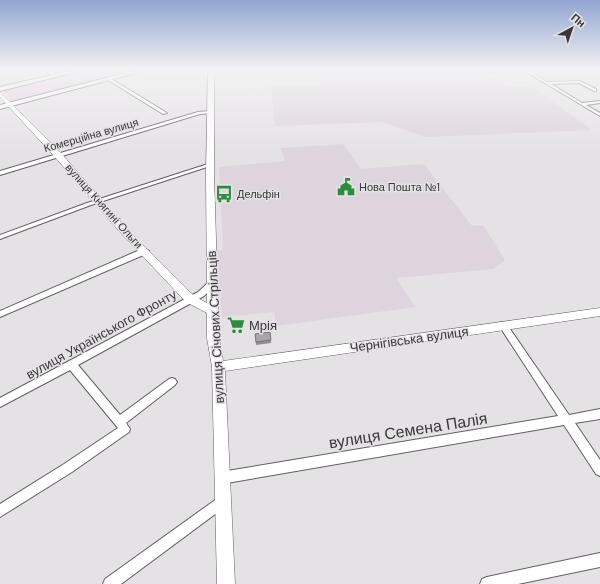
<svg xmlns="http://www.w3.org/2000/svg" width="600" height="584" font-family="'DM Sans',sans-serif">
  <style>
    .built { fill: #ddd4dd }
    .green { fill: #e6cce5 }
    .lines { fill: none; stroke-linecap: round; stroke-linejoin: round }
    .street-casing { stroke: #615e61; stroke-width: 2 }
    .secondary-casing { stroke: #615e61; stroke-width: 1 }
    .primary-casing { stroke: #615e61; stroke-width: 2 }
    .street { fill: #fff; fill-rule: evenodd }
    .secondary { fill: #fff; fill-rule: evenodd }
    .primary { fill: #fff; fill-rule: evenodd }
    .wall { fill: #918e90 }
    .building { fill: #a9a5a8; stroke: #767476 }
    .labels { text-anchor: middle; stroke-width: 3; stroke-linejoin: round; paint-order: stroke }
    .far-street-label { font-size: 11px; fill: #393739; stroke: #e5e2e5 }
    .far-poi-label { font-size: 11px; fill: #393739; stroke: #e5e2e5; text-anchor: start }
    .poi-label { font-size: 13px; fill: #393739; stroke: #e5e2e5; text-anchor: start }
    .street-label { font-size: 13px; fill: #393739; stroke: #e5e2e5 }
    .near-street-label { font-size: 16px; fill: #393739; stroke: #e5e2e5 }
  </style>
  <rect width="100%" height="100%" fill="#e5e2e5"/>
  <!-- built -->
  <g class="built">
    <path d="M318 73H488L508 87H533L592 130 425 137 383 122 275 126 271 86H320Z"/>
    <path d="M343 144 361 169 424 164 472 226 483 225 505 260 493 269 396 278 415 307 276 326 274 312 222 317 217 250H223L219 167 285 161 281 148Z"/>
  </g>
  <!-- green -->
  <path class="green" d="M85 70H140L12 102 2 91Z"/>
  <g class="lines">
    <!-- street casing -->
    <g class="street-casing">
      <g id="street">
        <path d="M44 70H49L58 76 55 77Z"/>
        <path d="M523 70H528L547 82 580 81 596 89V91H594L579 83 551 84 582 103 600 101V103L586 105 600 113V116Z"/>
        <path d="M108 78H110L167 113 163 114 108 80Z"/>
        <path d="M211 111H213V113L200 114 0 175V171L198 112Z"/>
        <path d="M208 164 213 165 91 205 0 239V235L87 203Z"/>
        <path d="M142 249H145L149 251 148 253 0 317V311Z"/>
        <path d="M212 281 216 284 204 296 78 365 120 415 169 379 172 378 175 379 177 382 175 385 126 423 130 429 129 432 72 472 0 517V504L64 464 118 428 70 370 0 407V398L198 292 209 282Z"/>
        <path d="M503 322 506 323 569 415 600 409V419L575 423 600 460V476L596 474 564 425 221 484 217 482 215 478 217 474 221 472 558 416 500 327 499 325 500 323Z"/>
        <path d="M222 496 226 498 228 502 226 506 121 584H103L105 579 218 498Z"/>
        <path d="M600 553V567L518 584H480L482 579 487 577Z"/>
      </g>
    </g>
    <!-- secondary casing -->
    <g class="secondary-casing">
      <path id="secondary" d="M208 70H532L529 72 214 73V173L219 338 223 361 600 308V316L225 371 235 584H217L212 367 207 338V313L186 302 120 232 55 157 0 97V92L61 153 126 228 194 296 207 303 206 173Z"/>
    </g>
    <!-- primary casing -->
    <g class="primary-casing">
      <g id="primary">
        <path d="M73 70H84L0 91V87Z"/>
        <path d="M137 70H147L0 109V105Z"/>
      </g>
    </g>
    <!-- street -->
    <use href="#street" class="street"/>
    <!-- secondary -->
    <use href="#secondary" class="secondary"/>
    <!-- primary -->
    <use href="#primary" class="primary"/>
  </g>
  <!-- wall -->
  <path class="wall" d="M255 334 271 340V343L256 345Z"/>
  <!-- building -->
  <path class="building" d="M270 332 271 340 256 342 255 334Z"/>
  <!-- sky -->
  <linearGradient id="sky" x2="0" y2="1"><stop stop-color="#92a5d2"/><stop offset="0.46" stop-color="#f3f2f3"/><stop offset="1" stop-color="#f3f2f3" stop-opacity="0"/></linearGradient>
  <rect width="600" height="152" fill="url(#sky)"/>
  <!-- icons -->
  <defs>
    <g id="civic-bare" transform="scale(1.38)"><path d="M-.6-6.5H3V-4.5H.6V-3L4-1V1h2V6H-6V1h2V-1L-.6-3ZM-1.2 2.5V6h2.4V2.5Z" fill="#2d8b3e" stroke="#e5e2e5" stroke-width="2.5" paint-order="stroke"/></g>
    <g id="bus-bare" transform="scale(1.38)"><path d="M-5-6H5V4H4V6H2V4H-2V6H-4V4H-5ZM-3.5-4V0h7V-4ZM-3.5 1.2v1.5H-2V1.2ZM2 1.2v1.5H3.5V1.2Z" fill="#2d8b3e" stroke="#e5e2e5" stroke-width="2.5" paint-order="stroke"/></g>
    <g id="supermarket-bare" transform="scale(1.38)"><path d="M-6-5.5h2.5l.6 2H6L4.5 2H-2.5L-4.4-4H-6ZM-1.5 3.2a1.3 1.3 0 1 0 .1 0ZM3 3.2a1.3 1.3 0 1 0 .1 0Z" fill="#2d8b3e" stroke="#e5e2e5" stroke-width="2.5" paint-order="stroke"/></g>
  </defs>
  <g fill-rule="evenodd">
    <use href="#civic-bare" x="346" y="187"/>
    <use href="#bus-bare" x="224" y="194"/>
    <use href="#supermarket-bare" x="236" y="325"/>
  </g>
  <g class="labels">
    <!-- far-street labels -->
    <g class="far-street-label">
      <text transform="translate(91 135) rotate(-16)" y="4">Комерційна вулиця</text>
      <text transform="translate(104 206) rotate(48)" y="4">вулиця Княгині Ольги</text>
    </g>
    <!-- far-poi labels -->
    <g class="far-poi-label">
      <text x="359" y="191">Нова Пошта №1</text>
      <text x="237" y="198">Дельфін</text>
    </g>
    <!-- poi labels -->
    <g class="poi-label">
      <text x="249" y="330">Мрія</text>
    </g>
    <!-- street labels -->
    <g class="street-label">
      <text transform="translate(215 327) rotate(-93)" y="5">вулиця Січових Стрільців</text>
      <text transform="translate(101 334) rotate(-29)" y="5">вулиця Українського Фронту</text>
      <text transform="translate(409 339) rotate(-8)" y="5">Чернігівська вулиця</text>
    </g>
    <!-- near-street labels -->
    <g class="near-street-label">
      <text transform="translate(408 430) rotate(-9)" y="6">вулиця Семена Палія</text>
    </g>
  </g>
  <!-- north arrow -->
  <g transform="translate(572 28) rotate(40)" stroke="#e5e2e5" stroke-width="3" paint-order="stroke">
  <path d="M0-3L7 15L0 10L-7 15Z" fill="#393739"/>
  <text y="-6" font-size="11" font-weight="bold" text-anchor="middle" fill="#393739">Пн</text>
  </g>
</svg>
